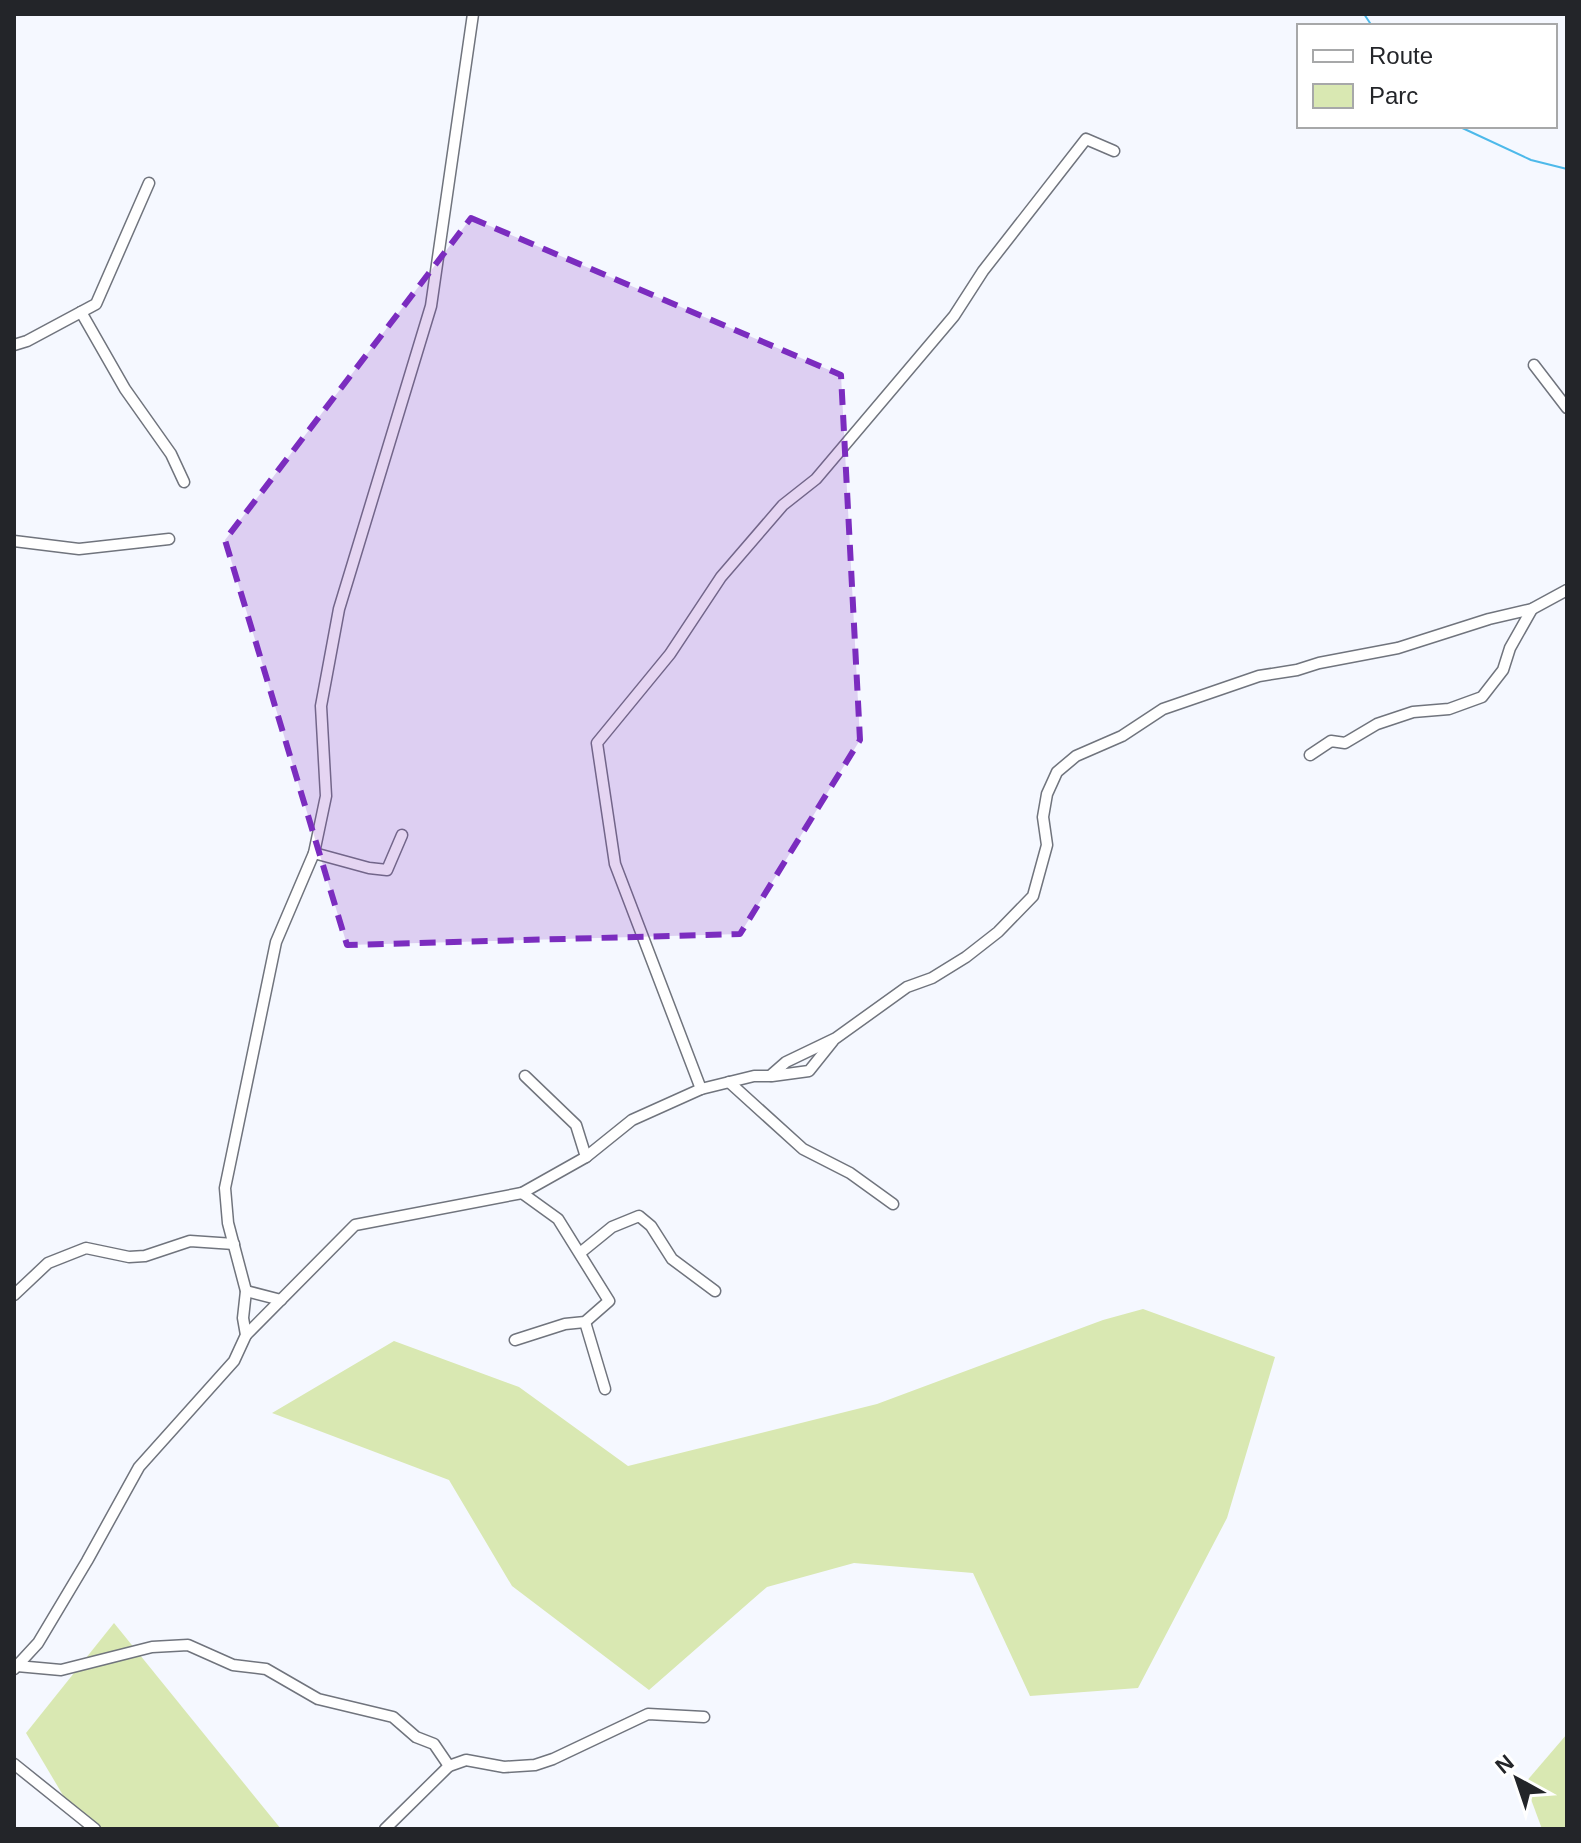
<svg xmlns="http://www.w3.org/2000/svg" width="1581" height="1843" font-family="Arial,sans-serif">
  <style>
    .green { fill: #d9e8b2 }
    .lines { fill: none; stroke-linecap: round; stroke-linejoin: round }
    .stream { stroke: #4db9ea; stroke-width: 2 }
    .minor-casing { stroke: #70747d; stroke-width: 13 }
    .minor { stroke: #fff; stroke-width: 10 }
    .marked { fill: #7b2cbf; fill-opacity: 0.2; stroke: #7b2cbf; stroke-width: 6; stroke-dasharray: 16 10; stroke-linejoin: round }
  </style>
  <rect width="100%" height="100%" fill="#f5f8ff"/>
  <!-- green -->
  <g class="green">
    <path d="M1143 1309 1275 1357 1227 1518 1138 1688 1030 1696 973 1573 854 1563 767 1587 649 1690 512 1586 449 1480 272 1413 394 1341 519 1387 628 1466 877 1404 1103 1320Z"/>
    <path d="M114 1623 281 1829H83L26 1733Z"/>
    <path d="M1567 1734V1829H1542L1525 1783Z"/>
  </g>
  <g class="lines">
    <!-- stream -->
    <g class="stream">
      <path d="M1364 14 1372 26"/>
      <path d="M1458 126 1531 160 1567 169"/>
    </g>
    <!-- minor casing -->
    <g class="minor-casing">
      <g id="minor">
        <path d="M81 312 125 389 171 454 184 482"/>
        <path d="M14 345 27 341 96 304 149 183"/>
        <path d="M1534 365 1567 408"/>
        <path d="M14 541 79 549 169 539"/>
        <path d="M1310 755 1331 741 1345 743 1377 724 1413 712 1449 709 1482 697 1503 670 1510 648 1532 609"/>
        <path d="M314 853 369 868 387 870 402 835"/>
        <path d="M525 1076 576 1125 586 1157"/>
        <path d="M772 1076 809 1071 833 1041"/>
        <path d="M729 1082 803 1149 850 1173 893 1204"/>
        <path d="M701 1089 615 864 597 743 670 654 721 577 783 505 816 479 954 316 983 271 1086 139 1114 151"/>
        <path d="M580 1253 612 1227 639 1216 651 1226 672 1259 715 1291"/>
        <path d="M246 1291 281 1300"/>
        <path d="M14 1295 48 1263 86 1248 129 1257 145 1256 190 1241 234 1244"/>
        <path d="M585 1322 605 1389"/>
        <path d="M246 1335 355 1225 522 1193 586 1157 632 1120 701 1089 754 1076H770L786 1062 836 1038 907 987 932 978 966 957 998 932 1033 896 1047 845 1043 817 1047 794 1057 772 1076 756 1122 736 1163 709 1259 676 1297 670 1319 663 1398 648 1489 619 1532 609 1567 590"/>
        <path d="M515 1340 565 1324 585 1322 609 1301 558 1219 522 1193"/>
        <path d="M17 1666 61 1670 152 1647 188 1645 233 1665 266 1669 318 1699 393 1717 416 1737 434 1744 449 1766"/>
        <path d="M14 1669 38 1643 87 1561 139 1467 234 1361 246 1335 243 1318 246 1291 228 1223 225 1188 276 942 314 853 326 796 321 706 339 609 431 306 473 14"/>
        <path d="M14 1764 95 1829"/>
        <path d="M385 1829 449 1766 466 1760 504 1767 535 1765 553 1759 648 1714 704 1717"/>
      </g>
    </g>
    <!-- minor -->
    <use href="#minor" class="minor"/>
  </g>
  <!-- marked area -->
  <path class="marked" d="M471 218 841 375 860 740 740 934 347 945 225 540Z"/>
  <!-- border -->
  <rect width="1581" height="1843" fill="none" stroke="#232529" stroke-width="32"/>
  <!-- legend -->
  <rect x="1297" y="24" width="260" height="104" fill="#ffffff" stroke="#a7a8a9" stroke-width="2"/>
  <rect x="1313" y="50" width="40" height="12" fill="#ffffff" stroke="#a7a8a9" stroke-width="2"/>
  <text x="1369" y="64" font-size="24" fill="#232529">Route</text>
  <rect x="1313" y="84" width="40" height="24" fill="#d9e8b2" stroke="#a7a8a9" stroke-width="2"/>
  <text x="1369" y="104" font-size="24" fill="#232529">Parc</text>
  <!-- north arrow -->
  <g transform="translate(1517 1779) rotate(320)" stroke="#ffffff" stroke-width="6" paint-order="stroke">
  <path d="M0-6L14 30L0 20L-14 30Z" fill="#232529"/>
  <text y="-12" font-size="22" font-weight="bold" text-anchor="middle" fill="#232529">N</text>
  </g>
</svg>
